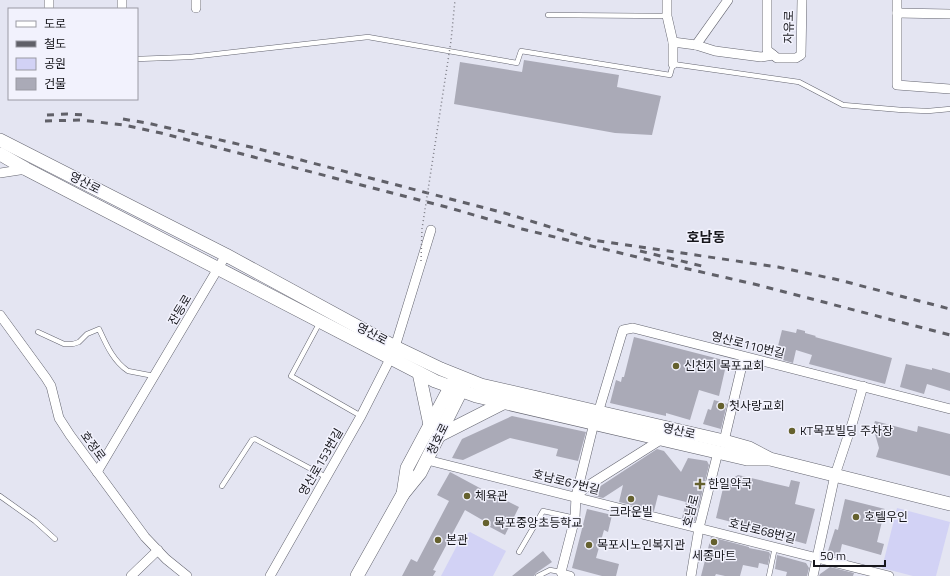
<svg xmlns="http://www.w3.org/2000/svg" width="950" height="576" font-family="'Titillium Web','Noto Sans KR',sans-serif">
  <style>
    .green { fill: #d2d2f5 }
    .building { fill: #aaaab7 }
    .lines { fill: none; stroke-linecap: round; stroke-linejoin: round }
    .lane-casing { stroke: #646570; stroke-width: 5.5 }
    .street-casing { stroke: #646570; stroke-width: 10 }
    .secondary-casing { stroke: #646570; stroke-width: 14 }
    .lane { stroke: #fff; stroke-width: 4.5 }
    .street { stroke: #fff; stroke-width: 9 }
    .secondary { stroke: #fff; stroke-width: 13 }
    .rail { stroke: #606068; stroke-width: 3; stroke-dasharray: 7 7; stroke-linecap: butt }
    .path-bridge { stroke: #7d7d86; stroke-width: 1.5; stroke-dasharray: 1 3; stroke-linecap: butt }
    .poi-dot { fill: #65612e; stroke: #f2f2fd; stroke-width: 1.5 }
    .labels { text-anchor: middle; stroke-width: 3; stroke-linejoin: round; paint-order: stroke }
    .street-label { font-size: 12px; fill: #16161b; stroke: #f2f2fd }
    .poi-label { font-size: 12px; fill: #16161b; stroke: #f2f2fd; text-anchor: start }
    .quarter-label { font-size: 14px; font-weight: bold; fill: #16161b; stroke: #f2f2fd }
  </style>
  <rect width="100%" height="100%" fill="#e4e5f2"/>
  <!-- green -->
  <g class="green">
    <path d="M897 508 950 522 936 576H913L882 568Z"/>
    <path d="M470 532 506 551 493 576H441L462 536Z"/>
  </g>
  <!-- building -->
  <g class="building">
    <path d="M524 60 619 75 617 87 661 96 652 135 615 133 454 104 460 62 522 72Z"/>
    <path d="M797 329 805 331V333L816 336 815 337 892 358 885 384 809 364 812 355 796 350 793 363 775 358 782 330 796 333Z"/>
    <path d="M634 337 727 361 719 396 699 390 690 420 666 413V416L610 403 616 380 621 382 622 377H624Z"/>
    <path d="M906 364 932 370V368L950 373V391L927 384 924 394 900 387Z"/>
    <path d="M714 400 727 404 721 429 703 424 708 409 711 410Z"/>
    <path d="M512 416 586 432 578 461 556 456 558 449 510 438 463 460 452 458 462 439Z"/>
    <path d="M875 421 917 432 918 426 950 434V476L876 457 879 448 873 427Z"/>
    <path d="M657 449 664 451 681 472 688 458 707 461 709 465 695 521 682 518 686 502 658 495 654 511 619 502 623 485 603 498 594 496 592 493 596 489Z"/>
    <path d="M450 472 504 501 505 500 519 507 505 535 490 527 491 525 465 510 433 570 436 571 433 576H402L411 559 417 562 449 501 437 495Z"/>
    <path d="M738 475 789 487 791 480 800 482 795 504 815 509 806 544 770 534 769 537 750 532 751 527 716 518 724 484Z"/>
    <path d="M845 499 885 509 877 542 884 544 881 555 842 544 839 557 827 554 835 529 838 530Z"/>
    <path d="M587 509 612 515 608 532 604 530 596 558 619 564 616 576H602L572 568Z"/>
    <path d="M711 537 749 547V548L769 552 770 554 768 565 759 563 758 568 743 565 740 576H725L716 574 715 576H701Z"/>
    <path d="M543 551 552 562 536 573 534 576H512Z"/>
    <path d="M777 555 806 563 809 568 807 576H786L787 572 775 569Z"/>
    <path d="M830 567 854 573 853 576H819L820 574Z"/>
  </g>
  <g class="lines">
    <!-- lane casing -->
    <g class="lane-casing">
      <g id="lane">
        <path d="M548 15 667 16"/>
        <path d="M137 59 190 57 368 37 517 63 521 51 670 75 673 64 799 82 843 105 902 110 928 111 950 109"/>
        <path d="M320 322 291 376 361 416"/>
        <path d="M38 332 64 344H73L79 342 87 334 99 329C106 344 113 361 128 371L154 376"/>
        <path d="M222 486 252 440 255 439 326 477"/>
        <path d="M0 496 35 521 55 539"/>
        <path d="M519 552 543 511 575 518"/>
        <path d="M538 576 550 570 561 572"/>
        <path d="M769 576 775 547"/>
      </g>
    </g>
    <!-- street casing -->
    <g class="street-casing">
      <g id="street">
        <path d="M122 0V9"/>
        <path d="M196 0V8"/>
        <path d="M667 0V16L673 42V64"/>
        <path d="M767 0V50L777 58H796L801 55 802 0"/>
        <path d="M897 0V85L950 89"/>
        <path d="M49 9V0"/>
        <path d="M897 13 950 14"/>
        <path d="M673 42 696 45 715 51 761 57 773 55"/>
        <path d="M696 45 728 0"/>
        <path d="M0 173 26 169"/>
        <path d="M0 315 46 378 51 386 59 418 70 435 145 537 166 559 187 576"/>
        <path d="M395 347 431 230"/>
        <path d="M598 413 623 330 633 328 950 409"/>
        <path d="M724 441 744 357"/>
        <path d="M427 460 889 576"/>
        <path d="M97 472 226 255"/>
        <path d="M576 496 589 485 662 439"/>
        <path d="M131 576 158 550"/>
        <path d="M270 576 361 416 390 359"/>
        <path d="M570 576 562 574 561 572 575 518 576 496 594 423"/>
        <path d="M691 576 699 528 718 452"/>
        <path d="M813 576 835 475 853 421 863 386"/>
      </g>
    </g>
    <!-- secondary casing -->
    <g class="secondary-casing">
      <g id="secondary">
        <path d="M0 140 226 255 395 347 441 369 481 385 724 441 749 448 770 459 950 504"/>
        <path d="M0 154 26 169 435 381 476 396 747 459H768"/>
        <path d="M419 373 430 425"/>
        <path d="M440 435 505 402"/>
        <path d="M403 494 407 468 454 380"/>
        <path d="M357 576 403 494 420 473 465 383"/>
      </g>
    </g>
    <!-- lane -->
    <use href="#lane" class="lane"/>
    <!-- street -->
    <use href="#street" class="street"/>
    <!-- secondary -->
    <use href="#secondary" class="secondary"/>
    <!-- rail -->
    <g class="rail">
      <path d="M47 115 67 114 85 115"/>
      <path d="M123 119 147 123 255 148 508 214 592 240 778 267 839 280 950 309"/>
      <path d="M45 121 80 120 124 125 161 133 450 208 522 229 649 260 758 285 950 335"/>
      <path d="M640 251 706 267"/>
    </g>
    <!-- path-bridge -->
    <path class="path-bridge" d="M421 261 422 229 451 41 455 0"/>
  </g>
  <!-- markers -->
  <g class="poi-dot">
    <circle cx="676" cy="366" r="4"/>
    <circle cx="721" cy="406" r="4"/>
    <circle cx="792" cy="431" r="4"/>
    <path d="M698 478h4v4h4v4h-4v4h-4v-4h-4v-4h4z"/>
    <circle cx="467" cy="496" r="4"/>
    <circle cx="631" cy="499" r="4"/>
    <circle cx="856" cy="517" r="4"/>
    <circle cx="486" cy="523" r="4"/>
    <circle cx="438" cy="540" r="4"/>
    <circle cx="714" cy="542" r="4"/>
    <circle cx="589" cy="545" r="4"/>
  </g>
  <g class="labels">
    <!-- street labels -->
    <g class="street-label">
      <text transform="translate(789 27) rotate(-89)" y="4">자유로</text>
      <text transform="translate(85 183) rotate(27)" y="4">영산로</text>
      <text transform="translate(180 310) rotate(-59)" y="4">잔등로</text>
      <text transform="translate(372 334) rotate(28)" y="4">영산로</text>
      <text transform="translate(748 345) rotate(14)" y="4">영산로110번길</text>
      <text transform="translate(679 431) rotate(13)" y="4">영산로</text>
      <text transform="translate(438 439) rotate(-64)" y="4">청호로</text>
      <text transform="translate(93 446) rotate(54)" y="4">호정로</text>
      <text transform="translate(321 462) rotate(-60)" y="4">영산로153번길</text>
      <text transform="translate(566 482) rotate(14)" y="4">호남로67번길</text>
      <text transform="translate(691 511) rotate(-76)" y="4">호남로</text>
      <text transform="translate(762 531) rotate(14)" y="4">호남로68번길</text>
    </g>
    <!-- poi labels -->
    <g class="poi-label">
      <text x="684" y="370">신천지 목포교회</text>
      <text x="729" y="410">첫사랑교회</text>
      <text x="800" y="435">KT목포빌딩 주차장</text>
      <text x="708" y="488">한일약국</text>
      <text x="475" y="500">체육관</text>
      <text x="631" y="516" text-anchor="middle">크라운빌</text>
      <text x="864" y="521">호텔우인</text>
      <text x="494" y="527">목포중앙초등학교</text>
      <text x="446" y="544">본관</text>
      <text x="597" y="549">목포시노인복지관</text>
      <text x="714" y="560" text-anchor="middle">세종마트</text>
    </g>
    <!-- quarter labels -->
    <g class="quarter-label">
      <text x="706" y="242">호남동</text>
    </g>
  </g>
  <!-- legend -->
  <rect x="8" y="8" width="130" height="92" fill="#f2f2fd" stroke="#9a9aa3"/>
  <rect x="16" y="21" width="20" height="6" fill="#ffffff" stroke="#9a9aa3"/>
  <text x="44" y="28" font-size="12" fill="#16161b">도로</text>
  <rect x="16" y="41" width="20" height="6" fill="#606068" stroke="#9a9aa3"/>
  <text x="44" y="48" font-size="12" fill="#16161b">철도</text>
  <rect x="16" y="58" width="20" height="12" fill="#d2d2f5" stroke="#9a9aa3"/>
  <text x="44" y="68" font-size="12" fill="#16161b">공원</text>
  <rect x="16" y="78" width="20" height="12" fill="#aaaab7" stroke="#9a9aa3"/>
  <text x="44" y="88" font-size="12" fill="#16161b">건물</text>
  <!-- scale -->
  <path d="M814 560v6h71v-6" fill="none" stroke="#16161b" stroke-width="2"/>
  <text x="820" y="560" font-size="12" fill="#16161b" stroke="#f2f2fd" stroke-width="3" paint-order="stroke">50 m</text>
</svg>
